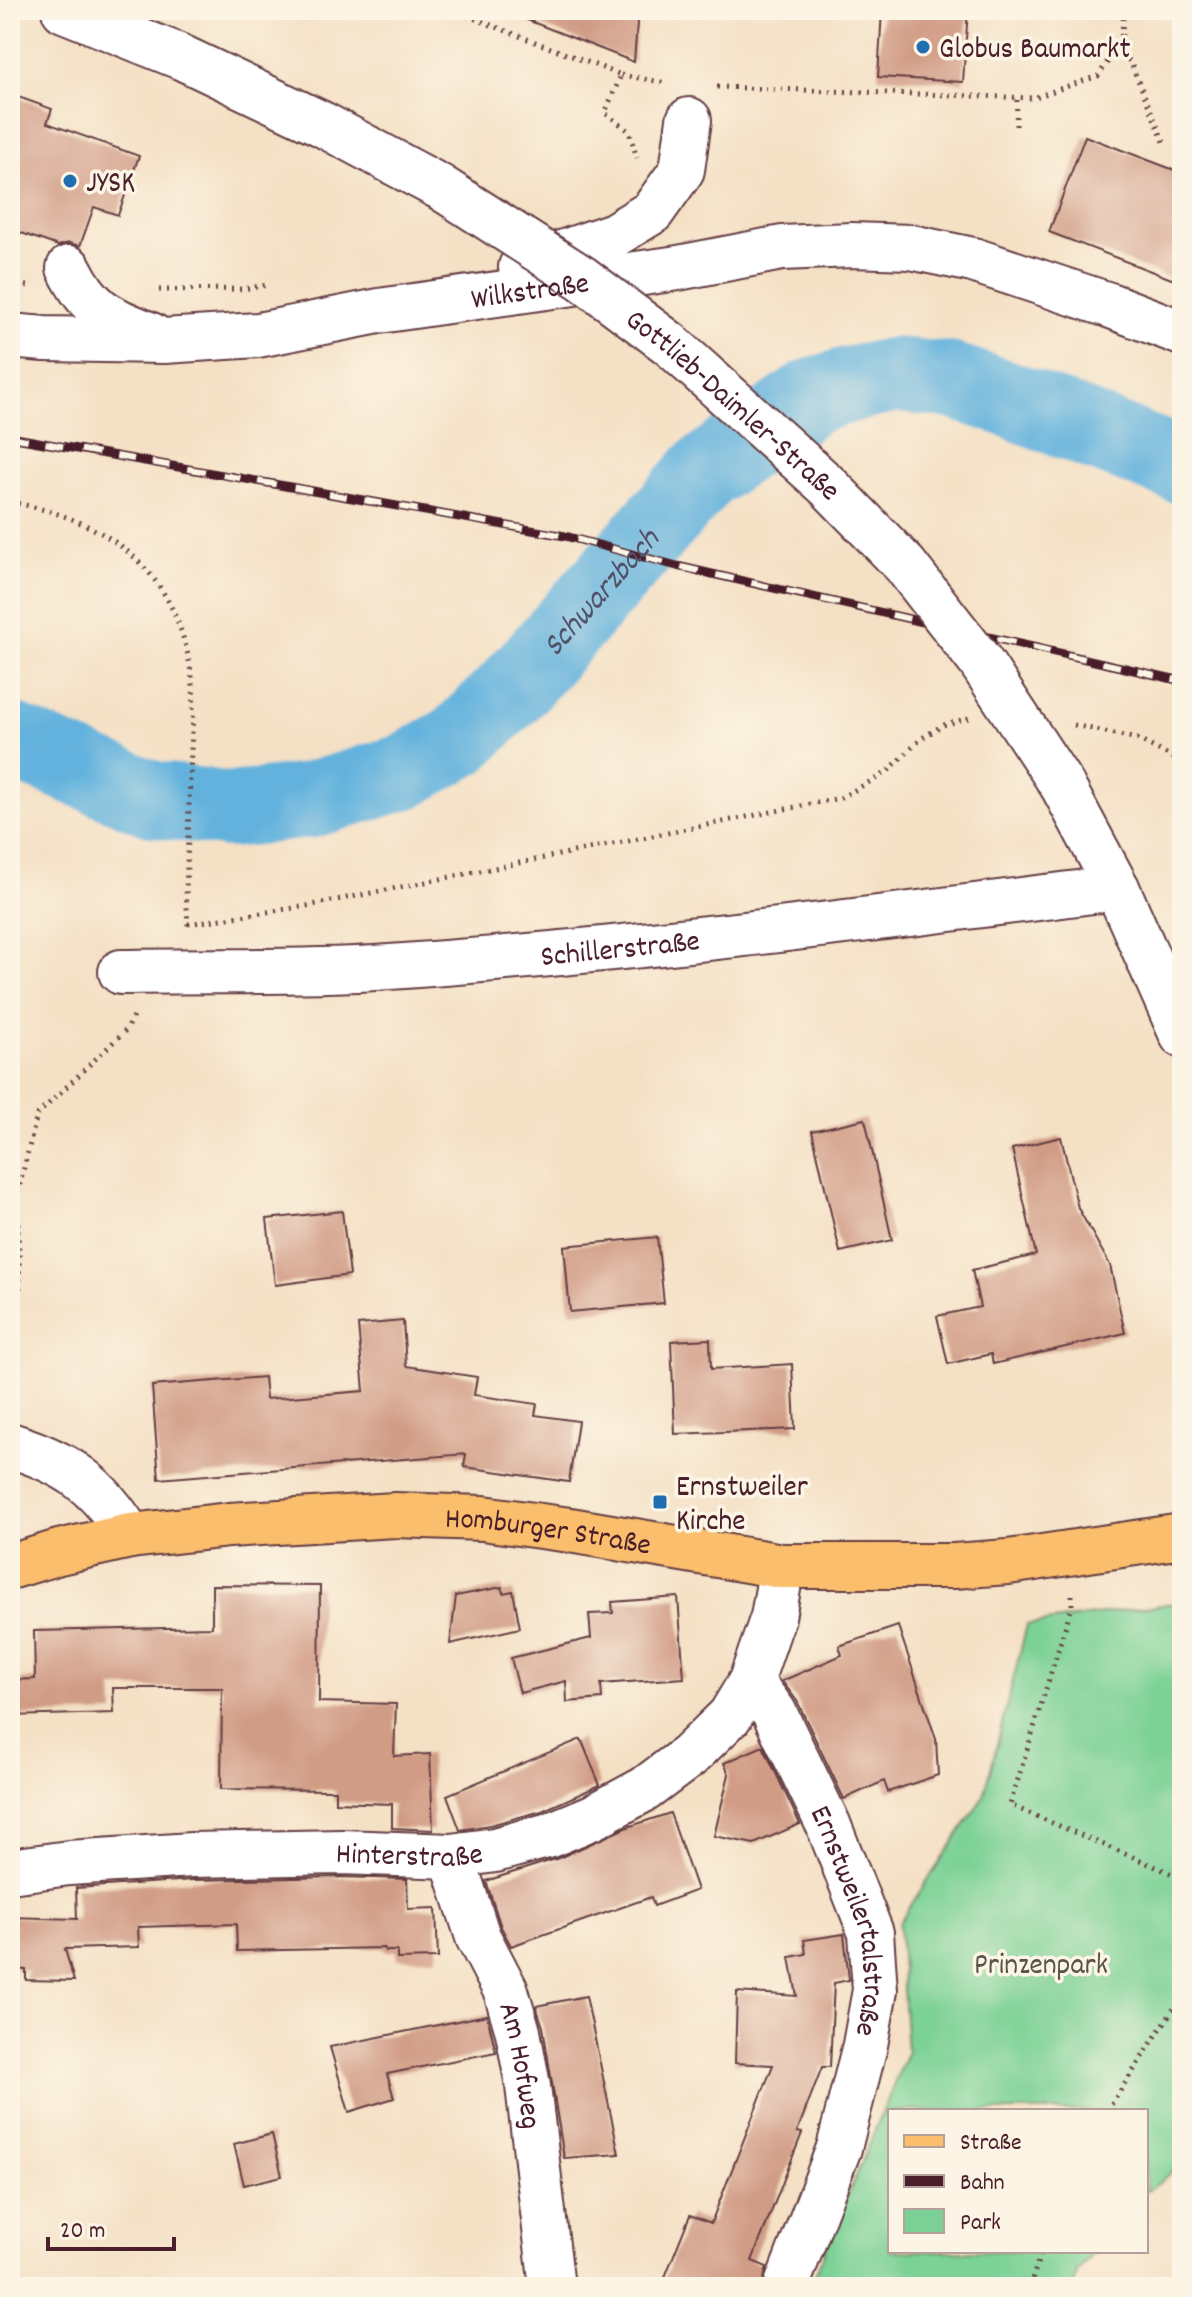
<svg xmlns="http://www.w3.org/2000/svg" width="1192" height="2297" font-family="Dekko,sans-serif">
  <style>
    .green { fill: #7bd195; stroke: #627860; stroke-width: 2 }
    .lines { fill: none; stroke-linecap: round; stroke-linejoin: round }
    .river { stroke: #63b2dd; stroke-width: 76 }
    .building { fill: #d19c86 }
    .minor-casing { stroke: #643c42; stroke-width: 48 }
    .major-casing { stroke: #643c42; stroke-width: 48 }
    .path { stroke: #643c42; stroke-width: 5; stroke-dasharray: 2 6; stroke-linecap: butt }
    .minor { stroke: #fff; stroke-width: 44 }
    .major { stroke: #fabe6d; stroke-width: 44 }
    .rail-casing { stroke: #4a1f2b; stroke-width: 9 }
    .rail { stroke: #fcf5e5; stroke-width: 6; stroke-dasharray: 18; stroke-linecap: butt }
    .minor-bridge-casing { stroke: #643c42; stroke-width: 48; stroke-linecap: butt }
    .minor-bridge { stroke: #fff; stroke-width: 44 }
    .poi-dot { fill: #1f6fb2; stroke: #fcf5e5; stroke-width: 3 }
    .labels { text-anchor: middle; stroke-width: 7; stroke-linejoin: round; paint-order: stroke }
    .poi-label { font-size: 30px; fill: #4a1f2b; stroke: #fcf5e5; text-anchor: start }
    .street-label { font-size: 30px; fill: #4a1f2b; stroke: #fcf5e5 }
    .park-label { font-size: 30px; fill: #59544b; stroke: #fcf5e5 }
    .water-label { font-size: 32px; font-style: italic; fill: #535269; stroke: #fcf5e5 }
  </style>
  <rect width="100%" height="100%" fill="#fcf5e5"/>
  <filter id="ink" filterUnits="userSpaceOnUse"><feTurbulence type="fractalNoise" baseFrequency=".0125" numOctaves="2"/><feDisplacementMap in="SourceGraphic" scale="16" xChannelSelector="R" yChannelSelector="G"/><feConvolveMatrix kernelMatrix="1 2 1 2 8 2 1 2 1" color-interpolation-filters="sRGB"/></filter>
  <filter id="wash" filterUnits="userSpaceOnUse"><feTurbulence type="fractalNoise" baseFrequency=".006" numOctaves="4" result="noise"/><feDisplacementMap in="SourceGraphic" scale="32" xChannelSelector="R" yChannelSelector="G"/><feGaussianBlur stdDeviation="1.8" result="paint"/><feColorMatrix in="noise" values="0 0 0 0 0 0 0 0 0 0 0 0 0 0 0 0 0 1.4 0 .05"/><feComposite in="paint" operator="in"/></filter>
  <g filter="url(#wash)">
    <rect width="100%" height="100%" fill="#f4e0c4"/>
    <!-- green -->
    <path class="green" d="M1182 1602V2164L1146 2192V2111H890V2251H1095L1077 2272 1074 2287H810L907 2053 899 1923 984 1796 1027 1625Z"/>
    <g class="lines">
      <!-- river -->
      <path class="river" id="s1" d="M10 740 152 799 230 810 307 801 404 772 459 741 508 694 704 473 811 397 848 385 896 375 949 380 1003 397 1182 466"/>
    </g>
    <g id="blocks">
      <!-- building -->
      <g class="building">
        <path d="M507 10H638L634 62 507 12Z"/>
        <path d="M882 10H968L963 82 878 77Z"/>
        <path d="M10 94 52 109 47 123 139 156 118 215 94 207 80 246 69 243 58 246 10 229Z"/>
        <path d="M1085 136 1182 173V283L1049 232Z"/>
        <path d="M865 1119 892 1240 840 1252 812 1131Z"/>
        <path d="M1061 1137 1078 1208 1110 1265 1125 1333 993 1364 991 1354 948 1364 937 1316 980 1307 972 1270 1036 1255 1012 1149Z"/>
        <path d="M342 1211 350 1275 275 1285 267 1219Z"/>
        <path d="M657 1237 664 1303 570 1312 564 1246Z"/>
        <path d="M403 1321 406 1366 477 1377 474 1395 537 1404 535 1415 578 1421 569 1482 464 1467 466 1454 159 1479 152 1386 264 1377 266 1399 364 1391 358 1325Z"/>
        <path d="M710 1339 711 1369 792 1364 795 1429 675 1434 671 1341Z"/>
        <path d="M212 1585 320 1586 319 1702 396 1704 394 1756 430 1754 433 1830 392 1828V1804L335 1802V1790L221 1789 222 1688H113L114 1713 10 1716V1680L35 1679 34 1631 212 1627Z"/>
        <path d="M502 1587 503 1593 513 1591 520 1628 450 1644 456 1596Z"/>
        <path d="M678 1597 684 1678 601 1684 602 1699 567 1702 566 1681 520 1693 511 1658 591 1638 589 1614 613 1613 612 1602Z"/>
        <path d="M898 1626 936 1739 938 1775 888 1792 884 1781 844 1799 797 1701 782 1681 842 1655 839 1646Z"/>
        <path d="M581 1739 600 1785 542 1811 490 1825 460 1830 447 1795Z"/>
        <path d="M763 1746 800 1824 754 1844 714 1836 729 1774 724 1763Z"/>
        <path d="M670 1813 697 1890 654 1906 651 1897 511 1946 501 1927 486 1881 559 1858 625 1828Z"/>
        <path d="M341 1877 407 1879 408 1909 436 1908 438 1958 397 1959V1951H385L384 1948 237 1951 236 1924 138 1927 139 1947 65 1949 74 1981 26 1980V1970L10 1969V1917L77 1919 76 1888 193 1880Z"/>
        <path d="M844 1934 849 1980 834 1983 830 2067H822L797 2132 802 2133 752 2261 767 2267 762 2287H661L690 2215 711 2223 773 2065 735 2063 737 1992 797 1996 790 1957 806 1954 804 1940Z"/>
        <path d="M586 1996 619 2154 564 2158 543 2027 536 2006Z"/>
        <path d="M487 2015 496 2052 387 2074 394 2098 349 2112 330 2047Z"/>
        <path d="M272 2134 282 2176 244 2185 234 2144Z"/>
      </g>
    </g>
  </g>
  <g filter="url(#ink)">
    <use href="#blocks" fill-opacity="0" stroke="#643c42" stroke-width="2"/>
    <g class="lines">
      <!-- minor casing -->
      <g class="minor-casing">
        <g id="minor">
          <path d="M64 10 181 57 322 124 440 187"/>
          <path d="M521 267 614 235 652 212 682 170 689 120"/>
          <path d="M69 268C91 312 107 317 151 335"/>
          <path id="s2" d="M10 336 44 339 164 341 258 335 379 311 678 268 782 248 852 245 911 247 973 260 1109 305 1182 333"/>
          <path d="M1062 785 1117 888 1182 1035"/>
          <path id="s3" d="M121 972C206 970 290 973 375 968 624 952 871 919 1117 888"/>
          <path d="M10 1445C68 1463 98 1484 130 1536"/>
          <path id="s4" d="M751 1681 774 1712 828 1824 871 1933 875 1990 865 2045 839 2148 786 2287"/>
          <path id="s5" d="M452 1856 478 1937 506 1991 518 2032 528 2086 552 2287"/>
          <path id="s6" d="M10 1871 69 1863 192 1855 341 1852 452 1856 495 1850 550 1835 593 1817 645 1789 689 1756 730 1716 751 1681 773 1617 782 1566"/>
        </g>
      </g>
      <!-- major casing -->
      <g class="major-casing">
        <g id="major">
          <path id="s7" d="M10 1567 59 1552 130 1536 229 1525 395 1515 483 1518 570 1530 782 1566H954L1008 1562 1182 1536"/>
        </g>
      </g>
      <!-- path -->
      <g class="path">
        <path d="M452 10 621 75 605 113 629 131 637 158"/>
        <path d="M1115 50 1130 61 1164 142"/>
        <path d="M621 75 667 83"/>
        <path d="M717 87 1033 98 1098 76 1121 42 1124 10"/>
        <path d="M1016 126 1017 98"/>
        <path d="M10 284 29 286"/>
        <path d="M159 290 242 289 268 285"/>
        <path d="M10 502C109 520 174 568 191 671 196 697 192 725 191 750 189 797 188 844 186 890L188 926"/>
        <path d="M1074 725 1137 739 1182 762"/>
        <path d="M188 924 307 906 840 798 886 773 922 738 943 725 969 718"/>
        <path d="M10 1368 20 1286 17 1196 37 1115 128 1028 133 1016"/>
        <path d="M1072 1595V1605L1010 1805 1182 1878"/>
        <path d="M1107 2111 1182 1996"/>
        <path d="M1030 2287 1041 2251"/>
      </g>
      <!-- minor -->
      <use href="#minor" class="minor"/>
      <!-- major -->
      <use href="#major" class="major"/>
      <!-- rail casing -->
      <g class="rail-casing">
        <path id="rail" d="M10 437 565 536 677 566 1182 681"/>
      </g>
      <!-- rail -->
      <use href="#rail" class="rail"/>
      <!-- minor-bridge casing -->
      <g class="minor-bridge-casing">
        <g id="minor-bridge">
          <path id="s8" d="M440 187 582 278 670 344 829 487 905 565 980 661 1062 785"/>
        </g>
      </g>
      <!-- minor-bridge -->
      <use href="#minor-bridge" class="minor-bridge"/>
    </g>
  </g>
  <!-- markers -->
  <g class="poi-dot">
    <circle cx="923" cy="47" r="8"/>
    <circle cx="70" cy="181" r="8"/>
    <rect x="652" y="1494" width="16" height="16" rx="4"/>
  </g>
  <g class="labels">
    <!-- poi labels -->
    <g class="poi-label">
      <text x="939" y="57">Globus Baumarkt</text>
      <text x="86" y="191">JYSK</text>
      <text x="676" y="1495">Ernstweiler<tspan x="676" dy="34">Kirche</tspan></text>
    </g>
    <!-- street labels -->
    <g class="street-label">
      <text dy="10" stroke="none"><textPath href="#s2" startOffset="524">Wilkstraße</textPath></text>
      <text dy="10" stroke="none"><textPath href="#s8" startOffset="366">Gottlieb-Daimler-Straße</textPath></text>
      <text dy="10" stroke="none"><textPath href="#s3" startOffset="500">Schillerstraße</textPath></text>
      <text dy="10" stroke="none"><textPath href="#s7" startOffset="544">Homburger Straße</textPath></text>
      <text dy="10" stroke="none"><textPath href="#s6" startOffset="400">Hinterstraße</textPath></text>
      <text dy="10" stroke="none"><textPath href="#s4" startOffset="264">Ernstweilertalstraße</textPath></text>
      <text dy="10" stroke="none"><textPath href="#s5" startOffset="222">Am Hofweg</textPath></text>
    </g>
    <!-- park labels -->
    <g class="park-label">
      <text x="1041" y="1973">Prinzenpark</text>
    </g>
    <!-- water labels -->
    <g class="water-label">
      <text dy="11" stroke="none"><textPath href="#s1" startOffset="680">Schwarzbach</textPath></text>
    </g>
  </g>
  <!-- margin -->
  <rect width="1192" height="2297" fill="none" stroke="#fcf5e5" stroke-width="40"/>
  <!-- legend -->
  <rect x="888" y="2109" width="260" height="144" fill="#fcf5e5" stroke="#b59f9b" stroke-width="2"/>
  <rect x="904" y="2135" width="40" height="12" fill="#fabe6d" stroke="#b59f9b" stroke-width="2"/>
  <text x="960" y="2149" font-size="24" fill="#4a1f2b">Straße</text>
  <rect x="904" y="2175" width="40" height="12" fill="#4a1f2b" stroke="#b59f9b" stroke-width="2"/>
  <text x="960" y="2189" font-size="24" fill="#4a1f2b">Bahn</text>
  <rect x="904" y="2209" width="40" height="24" fill="#7bd195" stroke="#b59f9b" stroke-width="2"/>
  <text x="960" y="2229" font-size="24" fill="#4a1f2b">Park</text>
  <!-- scale -->
  <path d="M48 2237v12h126v-12" fill="none" stroke="#4a1f2b" stroke-width="4"/>
  <text x="60" y="2237" font-size="24" fill="#4a1f2b" stroke="#fcf5e5" stroke-width="6" paint-order="stroke">20 m</text>
</svg>
